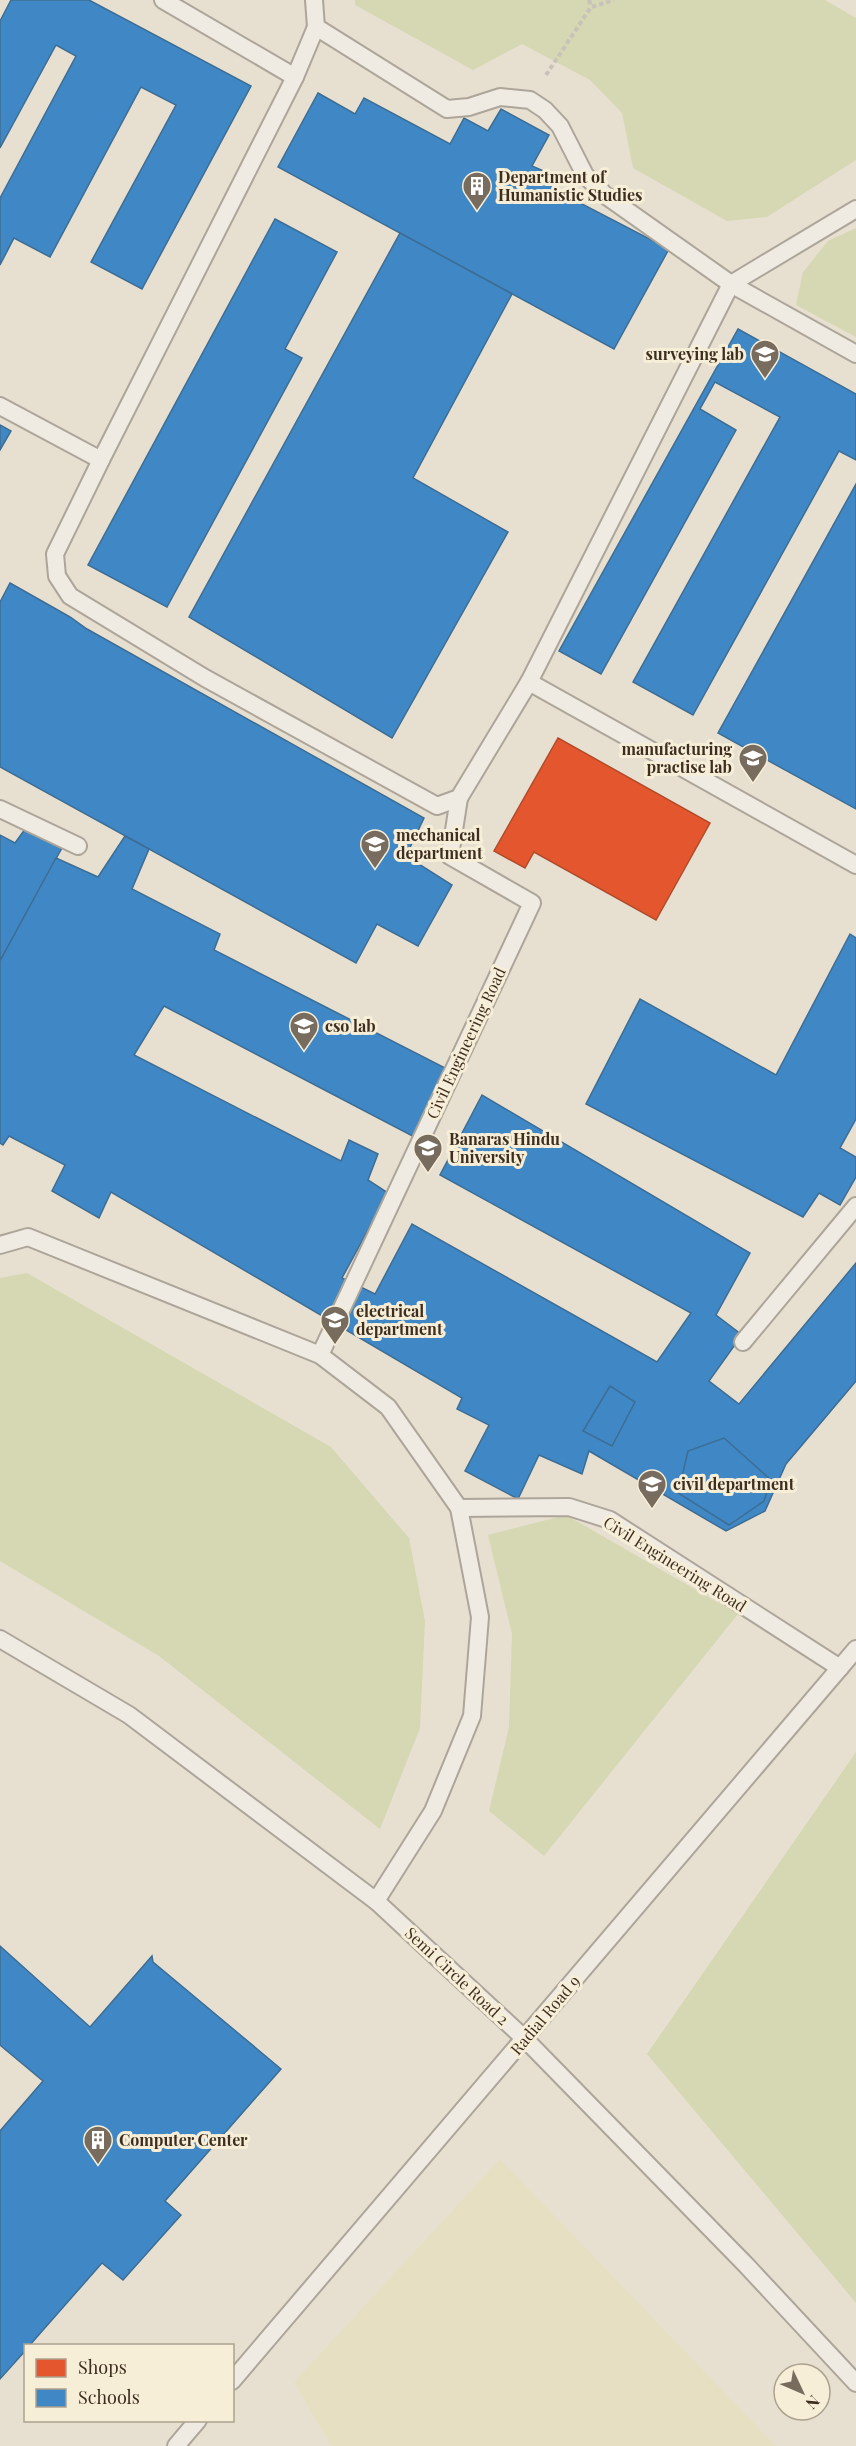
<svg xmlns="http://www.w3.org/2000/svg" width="856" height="2446" font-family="'Playfair Display',serif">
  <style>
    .farmland { fill: #e6dfc2 }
    .green { fill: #d6d7b3 }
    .shops { fill: #e4572e; stroke: #b24b2a; stroke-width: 1.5 }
    .schools { fill: #3f88c5; stroke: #3e6d94; stroke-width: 1.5 }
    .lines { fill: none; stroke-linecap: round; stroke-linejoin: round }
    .lane-casing { stroke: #ada599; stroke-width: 20 }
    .path { stroke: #c8c2b9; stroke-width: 4; stroke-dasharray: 4.5 3; stroke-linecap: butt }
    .lane { stroke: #efebe3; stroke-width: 16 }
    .labels { text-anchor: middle; stroke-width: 6; stroke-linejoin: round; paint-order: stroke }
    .poi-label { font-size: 16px; font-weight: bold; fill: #3d2e20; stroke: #f7eed8; text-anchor: start }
    .street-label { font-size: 16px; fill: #3d2e20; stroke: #f7eed8 }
  </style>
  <rect width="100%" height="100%" fill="#e7e0d1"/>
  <!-- farmland -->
  <path class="farmland" d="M500 2159 776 2446H331L294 2382Z"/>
  <!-- green -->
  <g class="green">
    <path d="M355 0H825L856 18V160L767 217 727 221 633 168 622 113 590 80 522 44 473 70 355 5Z"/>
    <path d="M856 228V337L796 305 803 272 828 241Z"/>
    <path d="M27 1273 331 1447 409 1538 425 1621 420 1728 380 1829 159 1656 0 1561V1278Z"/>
    <path d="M566 1515 738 1614 544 1856 489 1811 509 1727 512 1634 488 1535Z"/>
    <path d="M856 1752V2303L647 2054Z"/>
  </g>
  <!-- shops -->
  <path class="shops" d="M558 738 710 823 656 920 534 852 525 868 494 851Z"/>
  <!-- schools -->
  <g class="schools">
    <path d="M11 0H89L251 86 142 289 91 262 176 105 141 87 50 257 14 238 0 265V198L76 56 56 45 0 148V21Z"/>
    <path d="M318 93 355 114 364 98 450 144 464 118 488 131 501 109 549 135 532 166 557 177 553 189 669 249 614 349 278 167Z"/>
    <path d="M275 219 337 252 285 349 302 358 167 607 88 565Z"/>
    <path d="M400 233 512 294 413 478 508 532 392 738 189 617Z"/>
    <path d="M738 329 856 394V460L839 451 693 715 633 682 780 417 715 382 700 409 736 430 601 674 559 651Z"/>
    <path d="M0 425 11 431 0 450Z"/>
    <path d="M856 484V809L718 733Z"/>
    <path d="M10 583 70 617 87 629 424 818 406 856 452 885 418 946 377 924 356 963 0 767V602Z"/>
    <path d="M28 825 63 846 0 961V835L15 843Z"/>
    <path d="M125 836 149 849 132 889 220 934 214 950 455 1073 422 1141 164 1006 134 1055 341 1161 349 1140 378 1154 368 1180 388 1193 342 1278 375 1294 412 1224 657 1362 691 1313 440 1175 482 1095 750 1253 716 1315 742 1335 709 1381 739 1404 856 1263V1381L786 1464 765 1511 726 1531 589 1451 582 1474 539 1455 518 1499 465 1471 489 1425 457 1409 462 1398 111 1192 99 1218 52 1191 65 1165 9 1136 3 1145 0 1143V961L56 858 98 877Z"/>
    <path d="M850 934 856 938V1119L840 1148 856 1157V1177L840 1205 819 1193 803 1217 586 1104 640 999 776 1075Z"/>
    <path d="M610 1386 635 1402 612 1446 583 1431Z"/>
    <path d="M724 1438 771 1480 764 1501 729 1525 678 1493 688 1451Z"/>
    <path d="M0 1946 90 2027 152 1956 153 1962 281 2069 165 2201 181 2215 123 2280 102 2263 29 2346H26V2350L0 2379V2131L43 2081 0 2045Z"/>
  </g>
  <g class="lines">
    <!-- lane casing -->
    <g class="lane-casing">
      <g id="lane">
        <path d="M163 0 295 77 316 27"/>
        <path d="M314 0 316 27 447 109 469 107 500 97 530 100 545 110 560 126 585 175 605 195 731 284 856 354"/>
        <path d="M0 406 101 460 295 77"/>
        <path d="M101 460 55 554 57 576 70 596 205 678 437 806 459 798 529 682 731 284 856 209"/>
        <path d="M529 682 856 865"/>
        <path d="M0 809 78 846"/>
        <path d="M0 1245 28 1237 320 1355 388 1407 459 1508 480 1617 472 1716 433 1811 376 1901"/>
        <path d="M743 1342 856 1206"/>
        <path d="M320 1355 532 903 450 856 459 798"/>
        <path d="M459 1508 569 1507 610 1520 840 1668"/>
        <path d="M0 1639 129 1715 376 1901 525 2039 746 2265 856 2383"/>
        <path d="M232 2381 856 1649"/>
        <path d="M176 2446 198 2420"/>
      </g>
    </g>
    <!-- path -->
    <g class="path">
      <path d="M589 0 591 7"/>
      <path d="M546 75 591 7 614 0"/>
    </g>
    <!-- lane -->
    <use href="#lane" class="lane"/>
  </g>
  <!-- icons -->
  <defs>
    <g id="building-pin" transform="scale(1.5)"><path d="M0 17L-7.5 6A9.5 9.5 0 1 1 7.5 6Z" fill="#786c5e" stroke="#f7eed8"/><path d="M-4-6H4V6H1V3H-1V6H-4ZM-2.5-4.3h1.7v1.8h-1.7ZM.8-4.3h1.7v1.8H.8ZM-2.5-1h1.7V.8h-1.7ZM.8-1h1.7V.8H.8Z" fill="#fff"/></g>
    <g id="university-pin" transform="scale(1.5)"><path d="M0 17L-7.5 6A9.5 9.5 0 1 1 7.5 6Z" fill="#786c5e" stroke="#f7eed8"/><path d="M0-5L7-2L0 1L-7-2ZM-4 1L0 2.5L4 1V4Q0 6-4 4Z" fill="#fff"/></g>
  </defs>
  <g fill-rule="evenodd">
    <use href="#building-pin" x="477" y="186"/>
    <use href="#university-pin" x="765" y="354"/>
    <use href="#university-pin" x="753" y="758"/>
    <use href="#university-pin" x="375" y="844"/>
    <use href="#university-pin" x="304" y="1026"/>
    <use href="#university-pin" x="428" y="1148"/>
    <use href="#university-pin" x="335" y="1320"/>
    <use href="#university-pin" x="652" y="1484"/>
    <use href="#building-pin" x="98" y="2140"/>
  </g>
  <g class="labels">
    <!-- poi labels -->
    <g class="poi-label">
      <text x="498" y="183">Department of<tspan x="498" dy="18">Humanistic Studies</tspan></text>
      <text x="744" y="360" text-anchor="end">surveying lab</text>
      <text x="732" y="755" text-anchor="end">manufacturing<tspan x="732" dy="18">practise lab</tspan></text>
      <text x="396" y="841">mechanical<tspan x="396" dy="18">department</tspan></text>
      <text x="325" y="1032">cso lab</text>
      <text x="449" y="1145">Banaras Hindu<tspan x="449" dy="18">University</tspan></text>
      <text x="356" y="1317">electrical<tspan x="356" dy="18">department</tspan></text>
      <text x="673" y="1490">civil department</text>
      <text x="119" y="2146">Computer Center</text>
    </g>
    <!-- street labels -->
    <g class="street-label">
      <text transform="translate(466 1043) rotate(-65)" y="6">Civil Engineering Road</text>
      <text transform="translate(675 1564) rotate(32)" y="6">Civil Engineering Road</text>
      <text transform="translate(457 1976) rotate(43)" y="6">Semi Circle Road 2</text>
      <text transform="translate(545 2015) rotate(-50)" y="6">Radial Road 9</text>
    </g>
  </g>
  <!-- legend -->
  <rect x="24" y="2344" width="210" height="78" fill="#f7eed8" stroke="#ada18e" stroke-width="1.5"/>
  <rect x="36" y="2359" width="30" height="18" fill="#e4572e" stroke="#ada18e" stroke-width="1.5"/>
  <text x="78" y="2374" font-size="18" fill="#3d2e20">Shops</text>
  <rect x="36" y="2389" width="30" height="18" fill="#3f88c5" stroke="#ada18e" stroke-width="1.5"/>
  <text x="78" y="2404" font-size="18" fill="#3d2e20">Schools</text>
  <!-- north arrow -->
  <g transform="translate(802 2392) rotate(134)"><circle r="28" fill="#f7eed8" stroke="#ada18e" stroke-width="1.5"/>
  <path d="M0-4.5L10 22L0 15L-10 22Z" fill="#786c5e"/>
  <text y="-9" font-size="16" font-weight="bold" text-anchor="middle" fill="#3d2e20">N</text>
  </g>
</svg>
